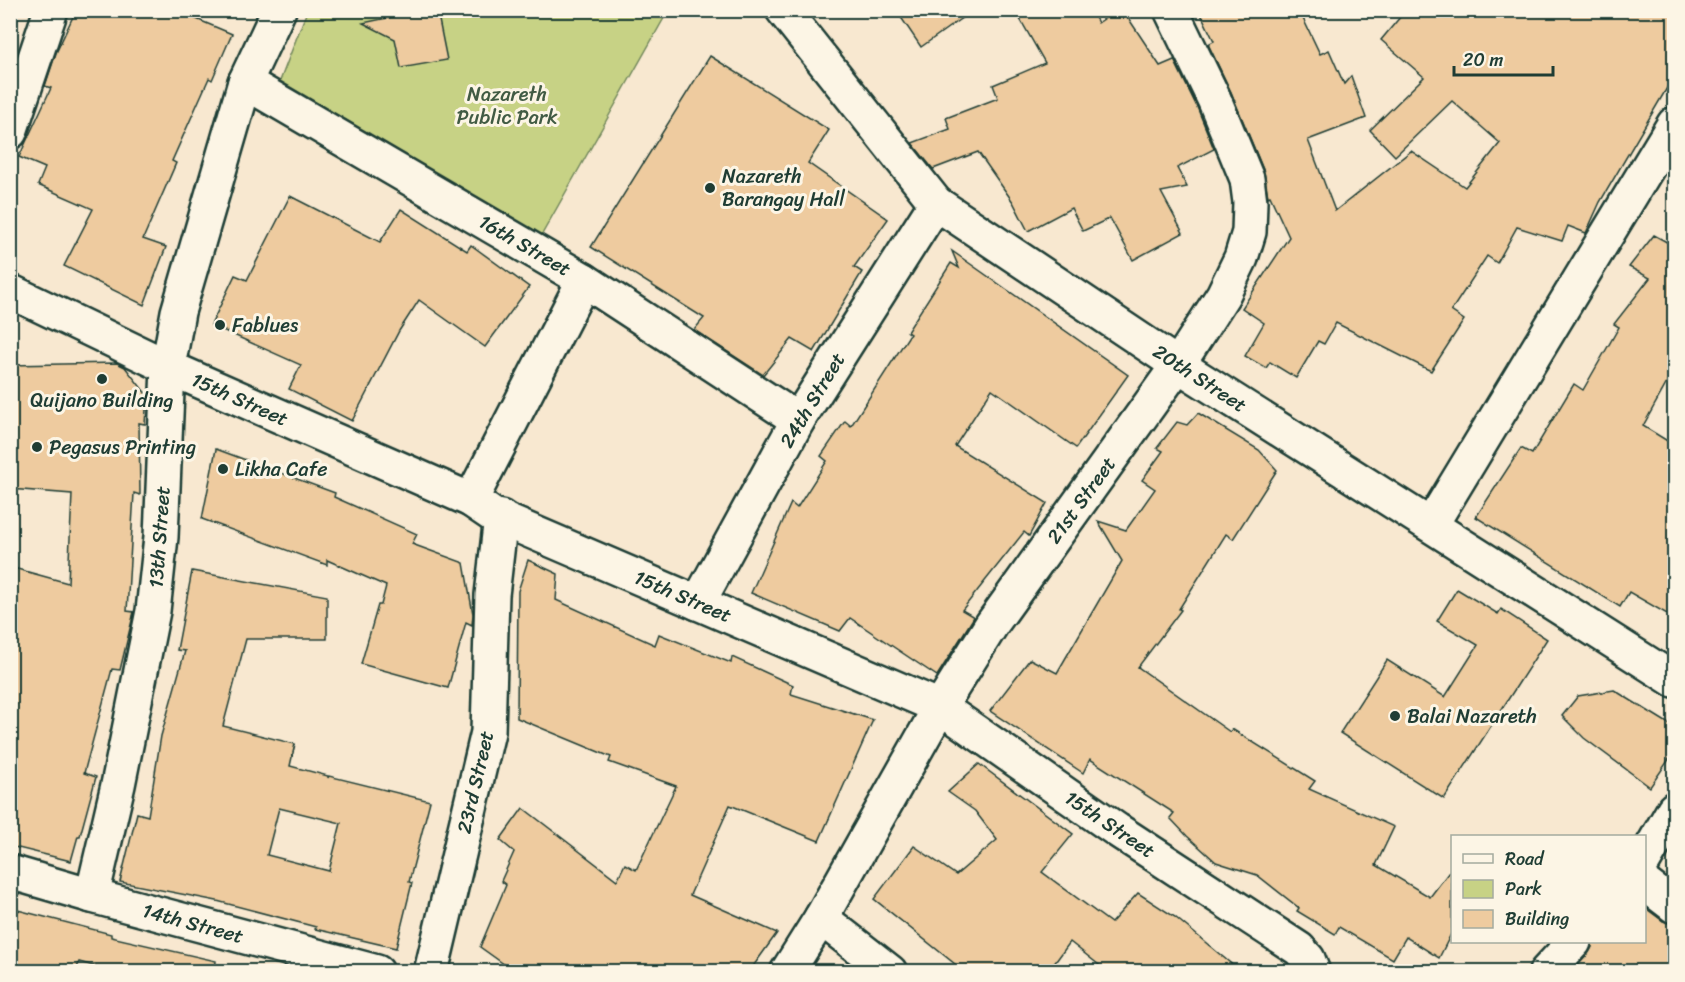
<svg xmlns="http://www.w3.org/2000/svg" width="1685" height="982" font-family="Sriracha,sans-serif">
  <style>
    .green { fill: #c7d285; stroke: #73885c; stroke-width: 1.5 }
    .building { fill: #eecb9f; stroke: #1f3d34; stroke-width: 1.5; fill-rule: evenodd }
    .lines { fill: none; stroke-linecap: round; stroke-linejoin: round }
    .street-casing { stroke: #1f3d34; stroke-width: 38 }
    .secondary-casing { stroke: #1f3d34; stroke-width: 38 }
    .street { stroke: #fcf5e5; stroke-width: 33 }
    .secondary { stroke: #fcf5e5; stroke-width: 33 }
    .poi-dot { fill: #1f3d34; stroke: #fcf5e5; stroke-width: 2 }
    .labels { text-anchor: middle; stroke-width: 6; stroke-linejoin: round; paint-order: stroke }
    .park-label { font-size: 20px; fill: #415b44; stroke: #fcf5e5 }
    .poi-label { font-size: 20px; fill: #1f3d34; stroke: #fcf5e5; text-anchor: start }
    .street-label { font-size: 20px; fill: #1f3d34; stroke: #fcf5e5 }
  </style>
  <rect width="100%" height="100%" fill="#f8e8d0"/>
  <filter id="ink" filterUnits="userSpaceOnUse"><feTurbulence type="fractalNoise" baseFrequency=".0167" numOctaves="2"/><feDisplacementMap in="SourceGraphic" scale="12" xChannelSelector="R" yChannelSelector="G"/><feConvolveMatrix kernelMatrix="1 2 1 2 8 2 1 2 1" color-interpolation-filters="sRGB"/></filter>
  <g filter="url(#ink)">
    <!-- green -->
    <path class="green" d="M307 11H668L541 236 280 81Z"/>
    <!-- building -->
    <g class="building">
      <path d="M76 10H175L232 34 212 80 209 78 172 161 176 163 143 239 166 247 144 305 64 266 93 209 38 185 45 168 19 157 51 88 45 86 56 53Z"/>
      <path d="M425 10H437L447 60 401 68 395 39 363 23Z"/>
      <path d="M896 10H973L921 47Z"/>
      <path d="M1015 10H1091L1098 23 1117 10H1123L1160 66 1174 60 1197 107 1214 149 1177 168 1187 187 1161 192 1183 233 1133 260 1110 218 1083 231 1071 208 1028 231 1013 202 978 152 933 169 912 143 950 129 946 118 998 98 993 85 1045 63Z"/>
      <path d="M1199 10H1299L1320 54 1329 50 1344 84 1351 76 1366 118 1308 140 1335 211 1411 151 1465 187 1500 143 1452 101 1395 156 1370 130 1424 77 1381 40 1406 10H1674V76L1600 202 1586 233 1568 226 1562 241 1517 227 1497 263 1487 256 1451 311 1464 320 1431 371 1336 323 1324 344 1318 341 1296 378 1270 362 1266 368 1245 356 1264 323 1242 308 1289 237 1270 196 1268 197 1264 172 1231 92 1208 44 1214 41Z"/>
      <path d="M710 56 829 130 808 163 888 219 854 267 862 272 814 352 792 339 763 375 694 330 704 318 591 247Z"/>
      <path d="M290 196 380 242 401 209 467 251 471 245 529 287 485 347 419 300 399 331 352 421 289 389 301 365 211 325 235 275 247 280Z"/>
      <path d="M1654 235 1674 246V370L1643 426 1674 445V618L1629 592 1620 607 1476 517 1521 448 1532 454 1574 384 1583 390 1619 327 1614 324 1650 278 1629 267Z"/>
      <path d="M952 251 1128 375 1076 448 992 389 955 446 1047 503 1029 536 1024 532 962 610 974 617 937 676 850 618 840 631 751 593 791 503 797 508 827 461 821 456 845 421 851 426 910 334 907 332 951 263 959 268Z"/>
      <path d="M117 363 125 367 147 395 145 424 139 423 140 495 134 493 127 611 134 612 120 670 112 669 84 773 96 777 80 836H78L71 861 10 846V567L68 583 72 494 10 489V365Z"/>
      <path d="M1198 413 1259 450 1277 470 1233 539 1226 534 1179 609 1181 610 1138 667 1230 732 1232 729 1315 781 1309 789 1394 827 1376 865 1430 897 1452 868V932L1439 958 1406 937 1393 959 1339 927 1335 934 1297 911 1299 908 1257 875 1216 862 1187 836 1170 818 1174 813 1090 759 1083 773 990 711 1030 659 1057 673 1122 561 1098 521 1126 530 1155 489 1142 480 1163 451 1157 448 1177 422 1187 425Z"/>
      <path d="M216 449 335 493 334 497 417 534 412 544 464 563 473 614 472 625 466 622 448 688 361 664 378 605H381L386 586 327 560V565L202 519Z"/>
      <path d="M528 560 558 574 556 600 655 645 659 634 731 663 732 657 793 685 791 694 873 720 819 841 730 805 690 895 777 933 749 972H515L480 947 506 885 501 881 514 852 500 840 523 808 617 880 625 864 636 870 676 786 609 762 611 757 517 718 518 591Z"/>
      <path d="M192 571 327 596V639H246L223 726 295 744 290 766 328 776V778L329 776 430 801 409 882 412 883 396 948 315 929 316 927 217 901 120 882 137 813 148 816 161 736 185 651 177 650ZM279 808 341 823 329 871 267 855Z"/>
      <path d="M1457 589 1498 614 1501 609 1547 639 1444 799 1340 733 1387 660 1445 697 1478 645 1437 621Z"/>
      <path d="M1614 690 1674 727V752L1650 787 1584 738 1562 716 1578 696Z"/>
      <path d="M979 764 1073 834 1042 872 1111 923 1138 893 1175 917 1241 972H1108L1070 942 1048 972H965L874 899 914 846 956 875 997 840 975 811 948 792Z"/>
      <path d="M1644 907 1663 921 1674 924V972H1572L1588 954 1592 947V942H1644Z"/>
      <path d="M10 908 111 934V937L216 961 215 972H116L79 962 76 972H10Z"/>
    </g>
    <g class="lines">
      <!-- street casing -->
      <g class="street-casing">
        <g id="street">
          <path d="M783 10 936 203 1178 365 1674 680"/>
          <path d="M245 82 584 280 798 420"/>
          <path d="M10 132 51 10"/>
          <path d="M471 500 584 280"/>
          <path d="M1431 525 1674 124"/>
          <path d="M698 603 798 420 936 203"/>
          <path d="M1644 861 1674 809"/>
          <path d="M10 872 92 896 377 972"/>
          <path d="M1644 883 1674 906"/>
          <path d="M92 896 118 785 153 611 161 537 168 367 471 500 493 515 940 707 1117 830 1299 949 1308 959 1313 972"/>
          <path d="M821 918 890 972"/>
          <path d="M431 972 488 732 492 595 501 517"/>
          <path d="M787 972 821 918 940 707 992 624 1178 365 1223 295 1241 258 1249 232 1250 202 1247 179 1214 99 1171 10"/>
          <path d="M1546 972 1574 942"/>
        </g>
      </g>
      <!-- secondary casing -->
      <g class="secondary-casing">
        <path id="secondary" d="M10 291 168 367 178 312 245 82 279 10"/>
      </g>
      <!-- street -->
      <use href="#street" class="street"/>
      <!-- secondary -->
      <use href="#secondary" class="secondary"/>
    </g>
  </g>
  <!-- markers -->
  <g class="poi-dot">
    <circle cx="710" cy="188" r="6"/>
    <circle cx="220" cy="325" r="6"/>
    <circle cx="102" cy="379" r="6"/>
    <circle cx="37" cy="447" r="6"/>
    <circle cx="223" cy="469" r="6"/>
    <circle cx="1395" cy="716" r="6"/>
  </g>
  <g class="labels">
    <!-- park labels -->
    <g class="park-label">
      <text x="507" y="101">Nazareth<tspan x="507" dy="23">Public Park</tspan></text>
    </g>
    <!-- poi labels -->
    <g class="poi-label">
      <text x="722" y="183">Nazareth<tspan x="722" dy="23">Barangay Hall</tspan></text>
      <text x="232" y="332">Fablues</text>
      <text x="102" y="407" text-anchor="middle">Quijano Building</text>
      <text x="49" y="454">Pegasus Printing</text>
      <text x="235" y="476">Likha Cafe</text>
      <text x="1407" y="723">Balai Nazareth</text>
    </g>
    <!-- street labels -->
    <g class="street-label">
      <text transform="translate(525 245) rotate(30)" y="7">16th Street</text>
      <text transform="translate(1200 378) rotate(33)" y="7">20th Street</text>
      <text transform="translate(240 399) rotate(24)" y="7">15th Street</text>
      <text transform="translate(812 400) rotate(-59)" y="7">24th Street</text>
      <text transform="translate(1081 500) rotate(-54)" y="7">21st Street</text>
      <text transform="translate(159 537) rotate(-86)" y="7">13th Street</text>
      <text transform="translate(683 596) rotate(23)" y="7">15th Street</text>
      <text transform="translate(475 782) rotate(-77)" y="7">23rd Street</text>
      <text transform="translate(1110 824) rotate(34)" y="7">15th Street</text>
      <text transform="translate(193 923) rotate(15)" y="7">14th Street</text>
    </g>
  </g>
  <!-- margin -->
  <rect width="1685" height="982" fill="none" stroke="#fcf5e5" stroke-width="36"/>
  <rect x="18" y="18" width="1649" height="946" fill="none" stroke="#1f3d34" stroke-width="2" filter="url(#ink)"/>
  <!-- legend -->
  <rect x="1451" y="835" width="195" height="108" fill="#fcf5e5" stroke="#a4ab9e" stroke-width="1.5"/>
  <rect x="1463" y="854" width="30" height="9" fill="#fcf5e5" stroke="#a4ab9e" stroke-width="1.5"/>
  <text x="1505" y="865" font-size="18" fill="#1f3d34">Road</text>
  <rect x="1463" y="880" width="30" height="18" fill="#c7d285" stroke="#a4ab9e" stroke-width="1.5"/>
  <text x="1505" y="895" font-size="18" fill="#1f3d34">Park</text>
  <rect x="1463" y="910" width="30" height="18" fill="#eecb9f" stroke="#a4ab9e" stroke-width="1.5"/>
  <text x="1505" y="925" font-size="18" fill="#1f3d34">Building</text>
  <!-- scale -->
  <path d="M1454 66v9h99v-9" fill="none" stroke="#1f3d34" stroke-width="3"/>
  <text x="1463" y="66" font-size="18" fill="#1f3d34" stroke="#fcf5e5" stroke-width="4.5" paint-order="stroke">20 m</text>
</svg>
